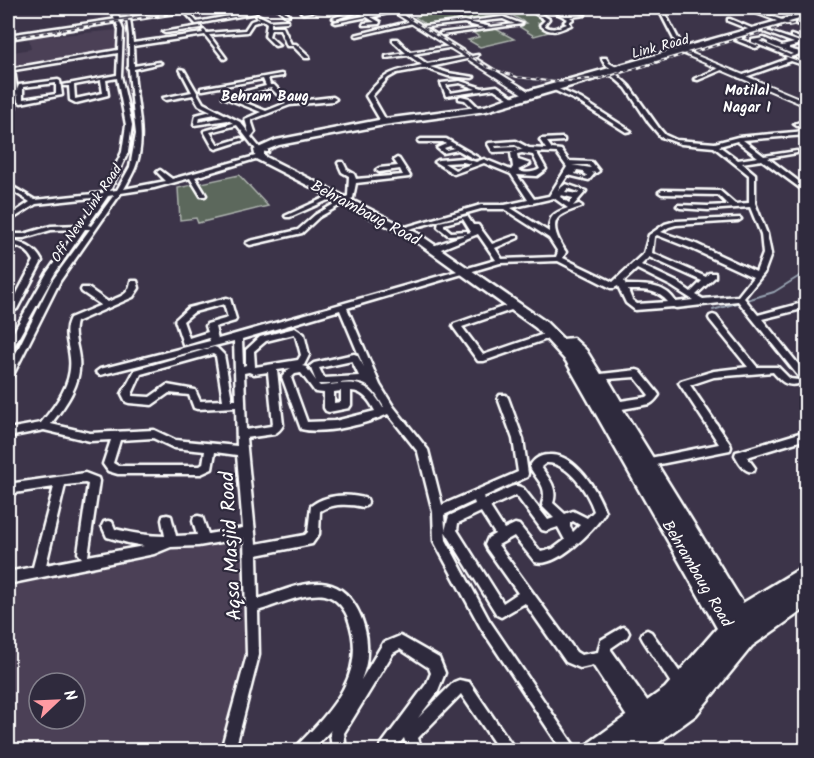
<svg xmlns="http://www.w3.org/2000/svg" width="814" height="758" font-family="Kalam,sans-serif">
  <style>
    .built { fill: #4c4157; fill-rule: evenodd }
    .green { fill: #5b675c; stroke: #adb3ae; stroke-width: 1.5 }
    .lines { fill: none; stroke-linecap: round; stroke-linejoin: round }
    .stream { stroke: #95a0af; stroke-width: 2 }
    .street-casing { stroke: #fff; stroke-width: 5 }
    .secondary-casing { stroke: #fff; stroke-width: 4 }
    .primary-casing { stroke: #fff; stroke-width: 5 }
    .street { fill: #2f2a3d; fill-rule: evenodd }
    .secondary { fill: #2f2a3d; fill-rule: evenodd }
    .primary { fill: #2f2a3d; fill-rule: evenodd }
    .rail-casing { stroke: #fff; stroke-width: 2 }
    .rail { stroke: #2f2a3d; stroke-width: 1.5; stroke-dasharray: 4.5; stroke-linecap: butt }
    .labels { text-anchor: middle; stroke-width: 4.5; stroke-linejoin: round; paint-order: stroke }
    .far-street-label { font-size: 14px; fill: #fff; stroke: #2f2a3d }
    .far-neighbourhood-label { font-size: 15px; font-weight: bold; fill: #fff; stroke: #2f2a3d }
    .street-label { font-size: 16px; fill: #fff; stroke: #2f2a3d }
    .near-street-label { font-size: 20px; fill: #fff; stroke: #2f2a3d }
  </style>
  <rect width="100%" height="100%" fill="#3c3449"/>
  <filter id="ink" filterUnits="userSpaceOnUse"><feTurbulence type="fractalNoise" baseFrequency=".0167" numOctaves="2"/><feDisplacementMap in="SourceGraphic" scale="12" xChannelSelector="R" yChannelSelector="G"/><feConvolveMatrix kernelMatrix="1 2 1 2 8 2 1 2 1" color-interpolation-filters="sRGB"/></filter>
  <g filter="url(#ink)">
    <!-- built -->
    <g class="built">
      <path d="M119 30 115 50 8 69V53L31 49 29 38Z"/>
      <path d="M248 542 247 667 217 750H8V579L109 555ZM39 683H75V719H39Z"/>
    </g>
    <!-- green -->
    <g class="green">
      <path d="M430 8H525L545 20 538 23 549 32 534 36 518 26 526 23 510 14 427 25 415 17 422 15 417 11Z"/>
      <path d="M492 27 514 39 480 47 468 40 479 37 470 30Z"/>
      <path d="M239 175 268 206 198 223 196 218 180 220 178 188Z"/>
    </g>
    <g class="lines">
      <!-- stream -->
      <path class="stream" d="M713 310 774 292 806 272"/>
      <!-- street casing -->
      <g class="street-casing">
        <g id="street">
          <path d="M246 8H250L256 13 196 24 183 10 186 9 197 22 251 12Z"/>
          <path d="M277 8H281L289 15 286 16Z"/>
          <path d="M326 8H332L303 13 301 12Z"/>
          <path d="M527 8H531L549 19 544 25C552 32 558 27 567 24L564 22 568 19 548 8H552L563 13 585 15 570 17 573 19 569 22 571 25C560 30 551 35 540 25L545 20Z"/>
          <path d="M658 8H662L682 46 687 49V51H683L678 47Z"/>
          <path d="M799 8 806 9V11L800 9Z"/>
          <path d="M358 9 368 15 395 10 397 11 371 17 380 22 379 24 363 25 364 23 375 22 367 17 336 23 334 22 364 16 358 11 336 19 333 18Z"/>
          <path d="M258 15 270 21 288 20 287 22 271 23V27H283L291 44H296L309 56V58H305L293 46H287L280 29H271L269 36 279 45 275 46 265 36 267 23 263 20 253 23 247 32 209 35 226 58 224 59 205 35 133 46 134 66 159 62 161 63 134 69C135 101 148 137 135 168 132 175 128 182 124 189L166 181 157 172 160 170 172 179 259 155 262 157 195 177 206 195 205 196H201L190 178 154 188 121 193 60 281 11 379 8 380V369L52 281 90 229H85L55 273 11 351 8 352V342L47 273 78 229 51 230 24 238H8V234H24L51 226 81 225 101 197 36 204 8 222V217L30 202 8 188V184L35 200 103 193 122 152 126 125 117 78 106 80 108 95 76 103 70 100 69 86H65L63 85 117 75 118 53 14 70 17 90 19 85 58 80 60 81 62 95 21 103 18 101 17 93 15 108 12 110 9 108 11 94H8V92L12 91 10 71H8V69L118 50 119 30 116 20 119 19 123 30 121 76 132 125 128 152 110 191 117 190 130 167 136 134 130 82 129 69 128 68 129 67V36L127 18 130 19 133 43 203 33 202 31 204 30 207 33 245 30 251 21 260 18 256 16ZM101 80 103 93 75 99 74 85ZM56 83V94L23 99V87ZM114 195 91 226 88 225 108 196Z"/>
          <path d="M503 17 522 24 441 35 440 33 484 28 464 23 426 27 424 26 464 21 491 27 515 24 503 19 472 22 470 21Z"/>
          <path d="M728 19H730L756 30 753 31 728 21Z"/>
          <path d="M412 21 413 23 357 36 355 35Z"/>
          <path d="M797 22 806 24V26L796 24Z"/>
          <path d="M200 26 201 28 165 33 163 32Z"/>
          <path d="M764 30 800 42V44L789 47V49L803 53 790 57 752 42V40L764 38 782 46 794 43 764 32ZM764 40 768 42V44L793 54 790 55 759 41Z"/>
          <path d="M791 35 806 40V42L791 37Z"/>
          <path d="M737 38 759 46V47L755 48 735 40Z"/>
          <path d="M393 39H397L410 52 452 46 454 47 413 54 427 64 478 55 476 57 430 67 448 73 474 77 472 78 448 76 425 68 397 73 388 78 372 96 387 122 382 123 366 96C387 71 391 72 422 65L408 55 386 58V56L406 53 393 41Z"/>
          <path d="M787 57 806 64V66L791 61 742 78 738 77 787 59 785 58Z"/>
          <path d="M602 58H606L609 63 618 68V70C611 70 603 64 602 58Z"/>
          <path d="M720 68 724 69 698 80 694 79Z"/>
          <path d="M180 69 184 70 203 103 240 122 249 133 245 119 261 112 223 97 266 86 263 79 203 90H201V88L281 74 283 75V76L268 78 270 85H274L290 102 333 97 336 99 333 101 290 105 251 120 255 132 251 137 261 149 268 150V152L257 151 237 125 210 132 218 145 241 138 244 140 216 149 213 147 204 131 233 123 228 120 194 125 196 115 211 111 199 105 193 95 166 100 163 98 192 92ZM271 88 286 103 266 111 231 97ZM215 114 223 117 199 122 200 117Z"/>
          <path d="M610 72H614L629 86 659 128 665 135 676 140 715 143 738 137 806 131V135L743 140 764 156 797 151V153L768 158 806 187V192L804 191 762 160 742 163 755 174V203L767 234 771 254 764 273 744 298 758 315 806 302V308L762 319 806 374V383L803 382 738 301 676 308 673 307 635 310 626 303 618 286 614 288H611L558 261 500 263 347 308 380 385 393 406 428 450 442 505 518 472 513 439 498 398 500 395H506L508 398 523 439 528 474 527 477 483 497 485 499 511 487C516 485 518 486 523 488L548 520 554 518 543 507 542 504C548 487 539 483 531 469L530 466C534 459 540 455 549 455 575 453 598 491 605 512 596 529 556 569 535 562L514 536 498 545 576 652 581 655 598 652 601 640 623 627 627 629 629 633 627 637 611 648V650L653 709 655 714 653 719 648 721 644 719 643 726 638 728 633 726 593 665 580 668 566 662 525 603 501 617 497 615 445 531 449 516 475 504 474 501 444 515 446 540 489 620 577 750H562L481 628 436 545 434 541 433 512 418 452 388 414C367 424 324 435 301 429L282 377 289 369 291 368 277 370 283 425C281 429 278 432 274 434L246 438 256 544 305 535 308 532 311 506C326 494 349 493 367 499L368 502 367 505 363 507C349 504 333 503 320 511L319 534 312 544 257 555 258 599C277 593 300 582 321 583 353 585 369 625 367 653 367 663 364 672 361 680L383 643 400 636 404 638 439 658 445 673 437 693 418 718 454 682 459 680 469 682 512 745 514 750H499L461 694 418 738 422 750H408L404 738 394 750H379L381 745 427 683 431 673 429 668 400 649 393 653 344 733 346 750H332L330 732 331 730 312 750H296L298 745C332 710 367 673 349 621 346 610 337 598 325 595 305 592 277 605 258 611L259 655 235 750H221L247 655 244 538 198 546 171 547 154 554 8 584V572L33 567 54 487 8 494V484L85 473 98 478 99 481 88 556 144 546 128 543 107 537 102 526 104 522 108 521 112 522 115 529C131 533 148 536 165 536L162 520 163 516 167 515 171 516 176 536 197 535 193 521 194 517 198 516 202 517 208 534 243 528 237 455 215 452 212 469 201 474H118L108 471 103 464 111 440 90 441 44 430 8 437V429L41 423C56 405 73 383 70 358 69 345 63 333 69 320L70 318 101 305 82 292 81 290 82 288H88L108 302C120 296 129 296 131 281H137L139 288 133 297 76 322C72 335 78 346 79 359 82 384 65 406 51 424L90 433 154 430 175 440 237 446 236 407 197 409 194 408 189 395 169 393 152 405 129 403 126 402 122 394 135 370 214 347 217 348 224 355 232 400H236L234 341 100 375 96 372 100 369 210 341 209 338 186 345 183 344 175 320 188 308 227 298 230 299 236 319 235 321 215 327 218 339 496 260 478 234 436 251H430V247L467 234 448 235 438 227 439 222 467 216 473 225H478L492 244 514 236H518V238L495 248 502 259 556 257 558 252 549 238 504 209H481L402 231 399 229 481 205H505L528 200 511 174 484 163 454 174 435 162 438 160 463 158 476 162 484 159 511 170 513 167 511 153 523 149 515 145 495 146 496 148 516 147 519 149 516 151 494 152 492 151 488 144 489 143 516 141 529 148 546 149 540 140 541 139 562 138 564 139V141L547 142 552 149 561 150 569 161 592 162 599 171 596 173 592 172 594 174 589 180 568 175 558 190 566 184 586 191 573 206 579 204 582 206 581 207C575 209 568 211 563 214 547 222 559 242 566 252L563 258 613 282 644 253 649 235 665 224 676 221 740 218 741 219 738 221 676 225 669 227 661 232 696 244 756 272 763 254 761 234 750 207 708 210 680 208 677 206 678 205 708 206 728 205 718 195 662 194 659 192 662 190 720 191 735 204 749 203V175L714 147 681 144 661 137 649 123 626 88 610 74ZM737 141 758 157 738 160 719 146ZM534 152 557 153 567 167 549 196 534 199 517 175 537 176 545 170 546 169 537 153ZM522 153 533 155 540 169C534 173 524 174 518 170L530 164 518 160 517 154ZM463 162 471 164 455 170 444 163ZM571 165H588L591 168 572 165ZM577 170 584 171V173L587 175 586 177 575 174ZM568 188 579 192 578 194 565 192ZM561 195 573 198V199L569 203 560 197ZM554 198 568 208C553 213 549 216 549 232L511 208ZM463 219 471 232 467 233V231L451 232 444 226V224ZM657 235 690 248 753 277 738 296 703 299 696 295 715 277V273H709L706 277 652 253 654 237ZM649 257 702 281 691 292 677 282 641 265ZM637 269 671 286 693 300 676 302C665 284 646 285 626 285L624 281ZM628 290C644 290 657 289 668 302L637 304 632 300ZM224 304 228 318 207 324 206 326 208 332 189 338 183 321 194 312ZM340 310 364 367 357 355 354 354 314 363 310 366 316 381 306 367 302 366 304 365 309 355 304 334 295 328 260 337 246 350V365L243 366 242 339ZM294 334 296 336 301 355 298 360 255 367 254 351 266 341ZM213 354 216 356 223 400 200 401 195 390 167 385 150 397 132 396V394L141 374ZM352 361 359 376 324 378 319 368ZM249 372 254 374 268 372 273 424 271 426 246 430 244 373ZM301 373 315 392 324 393V408L326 411 329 412 349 408 351 405V391C363 391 370 401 375 411L335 421 307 422 291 378 295 374ZM349 382C371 382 374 391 384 407L383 408C366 377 351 383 320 386L318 384H330ZM341 391V402L334 403V392ZM153 438 174 448 205 451 203 464 200 466H118L113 463 120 440ZM546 463C568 462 588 492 594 511L587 518 573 511 565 514 553 503C558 488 549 479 541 467ZM85 483 88 484 78 553 82 558 46 565 65 485ZM516 495 542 530 546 531 558 527 565 540 553 549 541 552 519 525 515 524 504 529 490 507ZM481 512 495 534 488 538 485 545 487 549 518 593 503 603 457 530 458 523ZM573 521 580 525 573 532 570 527V523Z"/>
          <path d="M460 81 482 88 497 86 516 99 511 100 494 89 446 96 441 83ZM460 83 476 89 450 93 446 85Z"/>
          <path d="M556 88 581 99 631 131 626 132 577 101 554 90V89Z"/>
          <path d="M461 96 469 98 480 109V111H476L465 100 459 99V97Z"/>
          <path d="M806 120V124L797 126 794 124Z"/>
          <path d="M421 139H446L479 158 474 159 458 150 443 153 437 148 446 144 443 142H419L418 141ZM450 146 454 148 446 150 444 148Z"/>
          <path d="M397 158 399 159 410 176 409 177 356 183 353 198 319 217 302 233 250 245 246 243 250 241 298 230 315 215 348 196 349 176 342 172 338 163 339 162H343L347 170 354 174 356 179 403 175 400 169 379 172 376 170 379 168 398 166 394 160Z"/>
          <path d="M335 193 338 195 337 196 290 217H286L285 216Z"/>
          <path d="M8 240C23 243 35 247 42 261L17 309 8 314V308L11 305 34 261C29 250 19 246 8 244Z"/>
          <path d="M514 303 517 304 518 306 517 308 462 327 483 355 550 332 554 335 553 337 484 361H478L454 328 453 326 454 324Z"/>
          <path d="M713 315 716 316 757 367H778L790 379 798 380 800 382 798 384C786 387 781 381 773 372L714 377 690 385 730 444 731 447 730 450 645 467 641 466 640 463 641 460 645 459 719 444 679 383 681 381 714 371 748 367 710 320 709 318 710 316Z"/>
          <path d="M637 370 640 371 657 392 659 395C656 399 654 402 650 404L611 411 608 410 606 407 608 404 613 403 600 380 592 379 591 377 592 375ZM635 377 649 395 647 397 621 401 608 379Z"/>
          <path d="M806 431V439L747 457 755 468 754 471C745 474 739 462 735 455L736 452 740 451Z"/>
          <path d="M647 630 651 632 686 681 688 686 686 691 681 693 676 691 643 640 641 636 643 632Z"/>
        </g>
      </g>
      <!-- secondary casing -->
      <g class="secondary-casing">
        <g id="secondary">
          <path d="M110 8H116L120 21H116Z"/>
          <path d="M387 8H426L423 10 401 12 536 96 529 98Z"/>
          <path d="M741 8H748L793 24 788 25Z"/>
          <path d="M679 50H683L806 101V106L679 52Z"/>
        </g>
      </g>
      <!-- primary casing -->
      <g class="primary-casing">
        <g id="primary">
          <path d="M193 8H206L8 39V35Z"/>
          <path d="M806 13V17L486 111 384 125 279 145 264 151V156L419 234 546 322 563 339 573 338 586 350 743 603 806 565V585L803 587 806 586V608L752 646 696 715 648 750H586L590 742 665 688 717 628 566 361 536 328 411 238 256 159 254 150 276 140 384 119 485 106 531 90Z"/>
        </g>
      </g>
      <!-- street -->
      <use href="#street" class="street"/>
      <!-- secondary -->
      <use href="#secondary" class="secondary"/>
      <!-- primary -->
      <use href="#primary" class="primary"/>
      <!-- rail casing -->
      <g class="rail-casing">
        <g id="rail">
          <path d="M393 8 487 67 517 77 555 82 602 78 806 20"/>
          <path d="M8 38 208 8"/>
        </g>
      </g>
      <!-- rail -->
      <use href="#rail" class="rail"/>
    </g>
  </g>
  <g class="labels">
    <!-- far-street labels -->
    <g class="far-street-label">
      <text transform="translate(660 46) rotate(-15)" y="5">Link Road</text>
      <text transform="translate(86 213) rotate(-56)" y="5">Off New Link Road</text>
    </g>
    <!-- far-neighbourhood labels -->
    <g class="far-neighbourhood-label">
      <text x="747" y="95">Motilal<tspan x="747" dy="17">Nagar I</tspan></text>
      <text x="265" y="101">Behram Baug</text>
    </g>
    <!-- street labels -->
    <g class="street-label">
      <text transform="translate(366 212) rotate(28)" y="6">Behrambaug Road</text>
      <text transform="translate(698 573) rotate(59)" y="6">Behrambaug Road</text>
    </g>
    <!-- near-street labels -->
    <g class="near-street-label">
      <text transform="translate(230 546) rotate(-93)" y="7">Aqsa Masjid Road</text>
    </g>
  </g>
  <!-- margin -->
  <rect width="814" height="758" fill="none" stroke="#2f2a3d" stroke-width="30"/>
  <rect x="15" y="15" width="784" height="728" fill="none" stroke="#fff" stroke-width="2" filter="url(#ink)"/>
  <!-- north arrow -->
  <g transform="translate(57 701) rotate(67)"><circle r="28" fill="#2f2a3d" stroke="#827f8b" stroke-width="1.5"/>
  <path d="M0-4.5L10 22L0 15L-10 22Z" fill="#ff9aa2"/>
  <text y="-9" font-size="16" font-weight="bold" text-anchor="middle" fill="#ffffff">N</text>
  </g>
</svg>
